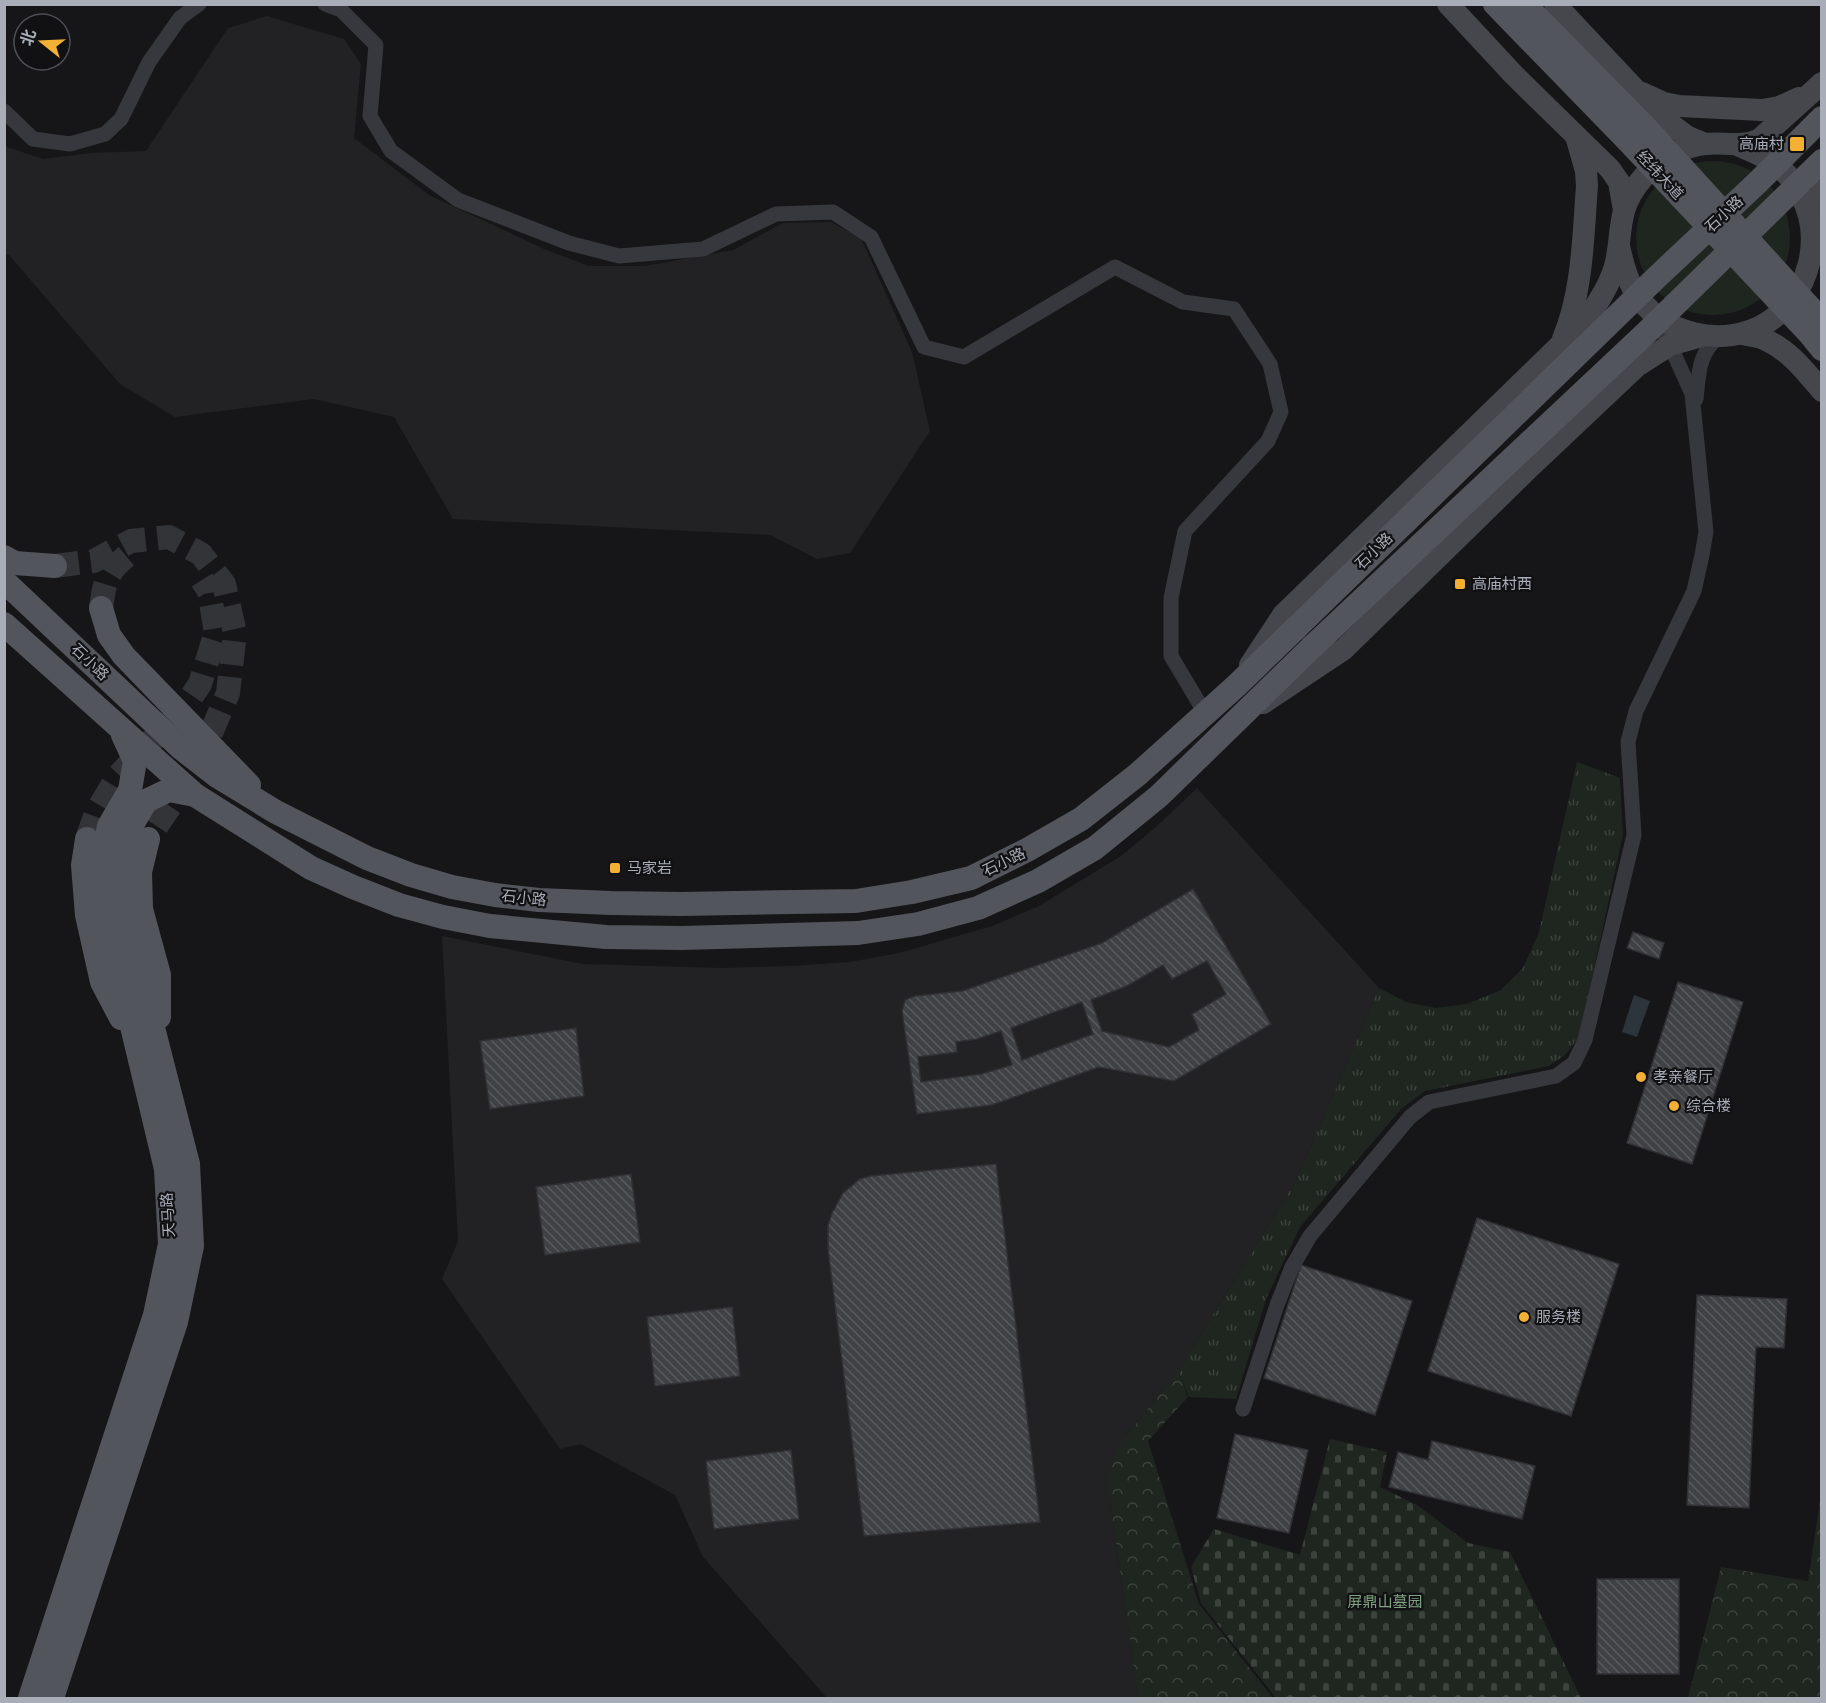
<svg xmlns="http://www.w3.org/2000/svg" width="1826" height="1703" font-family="Overpass,'Noto Sans SC',sans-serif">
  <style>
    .built { fill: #222225 }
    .grass { fill: #1e261f }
    .forest { fill: url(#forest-crowns) }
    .cemetery { fill: url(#cemetery-stones) }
    .park { fill: url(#park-tufts) }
    .water { fill: #2c353c }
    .building { fill: url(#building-back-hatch); stroke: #303034; stroke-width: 1.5; fill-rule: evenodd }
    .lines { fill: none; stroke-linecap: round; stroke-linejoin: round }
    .primary-tunnel { stroke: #333438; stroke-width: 24; stroke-dasharray: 24 12; stroke-linecap: butt }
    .street { stroke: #37383d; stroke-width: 15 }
    .secondary { stroke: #45474d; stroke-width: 22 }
    .primary { stroke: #53555c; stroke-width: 24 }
    .primary-bridge { stroke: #53555c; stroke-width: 24 }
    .poi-dot { fill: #f2b134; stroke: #111113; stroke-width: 2 }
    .labels { text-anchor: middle; stroke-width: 4.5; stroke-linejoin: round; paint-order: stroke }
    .poi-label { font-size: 15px; fill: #a8adb8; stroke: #111113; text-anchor: start }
    .street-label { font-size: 15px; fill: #a8adb8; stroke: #111113 }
    .park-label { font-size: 15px; fill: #7fa381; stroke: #111113 }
  </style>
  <defs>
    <pattern id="forest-crowns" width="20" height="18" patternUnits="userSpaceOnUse" patternTransform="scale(1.5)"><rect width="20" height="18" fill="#1e261f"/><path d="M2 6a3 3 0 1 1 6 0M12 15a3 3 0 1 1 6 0" fill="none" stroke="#3c433d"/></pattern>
    <pattern id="cemetery-stones" width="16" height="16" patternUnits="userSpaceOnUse" patternTransform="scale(1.5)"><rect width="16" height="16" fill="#1e261f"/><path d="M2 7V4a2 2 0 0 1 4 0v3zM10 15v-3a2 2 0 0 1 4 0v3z" fill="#3c433d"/></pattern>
    <pattern id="park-tufts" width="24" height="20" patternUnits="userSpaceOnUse" patternTransform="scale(1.5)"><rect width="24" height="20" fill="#1e261f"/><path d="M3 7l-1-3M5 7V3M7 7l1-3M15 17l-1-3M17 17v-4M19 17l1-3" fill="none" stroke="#3c433d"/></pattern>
    <pattern id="building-back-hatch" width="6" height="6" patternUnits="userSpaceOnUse" patternTransform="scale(1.5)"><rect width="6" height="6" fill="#404145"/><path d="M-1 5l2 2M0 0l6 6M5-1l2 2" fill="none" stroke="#595a5e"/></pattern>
  </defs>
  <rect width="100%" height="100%" fill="#161618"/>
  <!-- built -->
  <g class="built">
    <path d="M267 16 344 39 361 64 354 138 429 195 544 249 589 266H645L733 250 783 223 831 222 861 238 912 352 930 431 850 553 817 559 770 535 453 519 394 417 314 399 175 417 120 384 9 255 5 254 4 146 43 159 91 153 146 151 228 28Z"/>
    <path d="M1197 788 1379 988 1297 1179 1178 1371 1127 1435 1110 1500 1138 1698H827L703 1557 675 1495 581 1444 560 1449 442 1279 458 1241 442 936 583 964 723 968 792 966 849 962 899 953 992 926 1039 906 1121 856 1156 827Z"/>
  </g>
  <!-- grass -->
  <circle class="grass" cx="1713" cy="238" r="77"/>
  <!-- forest -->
  <g class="forest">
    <path d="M1178 1371 1188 1397 1148 1441 1199 1604 1273 1698H1138L1110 1500V1473L1116 1452 1127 1435Z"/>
    <path d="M1821 1493V1698H1688L1721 1567 1808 1581Z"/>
  </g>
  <!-- cemetery -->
  <path class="cemetery" d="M1330 1439 1387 1452 1380 1487 1417 1505 1468 1543 1510 1552 1581 1698H1276L1201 1603 1191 1567 1214 1529 1300 1555Z"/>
  <!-- park -->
  <path class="park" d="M1577 762 1620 778 1623 835 1579 1037 1565 1055 1549 1066 1425 1091 1401 1109 1300 1227 1266 1299 1236 1399 1189 1397 1178 1371 1297 1179 1379 988 1406 1002 1436 1008 1467 1004 1501 990 1523 968 1539 932Z"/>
  <!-- water -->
  <path class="water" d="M1634 995 1650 1001 1637 1037 1622 1032Z"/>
  <!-- building -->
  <g class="building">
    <path d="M1193 889 1271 1024 1174 1081 1099 1067 992 1105 917 1114 902 1011 905 1000 915 996 962 991 1102 943ZM1207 961 1226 994 1192 1014 1199 1030 1169 1047 1102 1031 1091 1000 1127 986 1163 965 1172 979ZM1082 1002 1093 1034 1022 1060 1011 1028ZM1001 1031 1012 1065 981 1074 921 1082 918 1057 957 1052 956 1042 977 1039Z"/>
    <path d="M1633 932 1664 943 1659 959 1627 948Z"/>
    <path d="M1678 982 1743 1002 1692 1164 1627 1143Z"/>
    <path d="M576 1028 584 1096 490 1109 480 1041Z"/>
    <path d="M996 1164 1040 1522 864 1536 828 1249V1225L832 1213 843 1193 860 1179 871 1176Z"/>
    <path d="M631 1174 640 1242 545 1255 536 1187Z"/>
    <path d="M1477 1218 1619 1264 1571 1416 1428 1371Z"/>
    <path d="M1301 1265 1412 1301 1375 1415 1264 1378Z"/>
    <path d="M1697 1295 1787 1299 1784 1348 1756 1347 1749 1508 1687 1505Z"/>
    <path d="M732 1307 740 1376 655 1386 647 1317Z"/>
    <path d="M1235 1434 1308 1450 1289 1533 1217 1518Z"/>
    <path d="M1432 1441 1535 1466 1522 1519 1389 1487 1398 1452 1428 1460Z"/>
    <path d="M791 1450 799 1519 714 1529 706 1461Z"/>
    <rect x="1597" y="1579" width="82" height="95"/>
  </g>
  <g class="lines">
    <!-- primary-tunnel -->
    <g class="primary-tunnel">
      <path d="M55 566 94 561 131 541 169 537 201 554 224 584 235 633 228 693 197 766 148 839"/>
      <path d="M101 608C105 577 108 570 133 551L136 550"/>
      <path d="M87 839 97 811 118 776 185 706 200 684 216 632 209 591 202 580"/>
    </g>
    <!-- street -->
    <g class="street">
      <path d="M325 4 341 10 376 45 370 116 391 151 458 200 569 243 619 256 703 249 776 214 833 212 871 237 924 347 964 357 1115 267 1183 302 1234 309 1270 364 1281 412 1268 441 1185 531 1171 598V656L1205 713"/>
      <path d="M4 111 33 139 70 144 105 134 121 119 149 62 180 18 199 4"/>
      <path d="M1696 399C1699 373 1698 354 1719 336"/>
      <path d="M1243 1409 1277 1305 1292 1267 1310 1236 1410 1117 1429 1102 1556 1076 1574 1063 1585 1040 1634 835 1628 742 1636 711 1694 591 1702 555 1706 532 1692 394 1670 345 1654 315"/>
    </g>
    <!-- secondary -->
    <g class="secondary">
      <path d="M1448 4 1514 75 1610 169 1619 182 1624 210"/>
      <path d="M1555 4 1661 117 1688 137 1705 144"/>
      <path d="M1642 93 1664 103 1679 106 1762 110 1779 107 1799 98"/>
      <path d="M1811 222 1816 202 1822 191"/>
      <path d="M1619 246C1622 260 1626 276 1633 289 1659 335 1724 350 1768 322 1810 295 1824 237 1800 194 1797 189 1794 182 1790 178 1775 160 1758 154 1737 145"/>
      <path d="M1743 334C1750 336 1759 336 1766 340 1790 351 1805 371 1822 391"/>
      <path d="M1563 339C1583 290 1583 237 1587 186L1586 171 1576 136"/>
      <path d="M1250 665 1283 615 1584 322C1597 305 1609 287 1615 266 1620 248 1619 229 1624 211 1630 188 1653 163 1674 153 1683 149 1696 145 1705 144 1725 142 1742 148 1760 139L1822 83"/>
      <path d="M1263 703 1344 649 1527 470 1637 366 1670 345 1702 336"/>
    </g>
    <!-- primary -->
    <g class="primary">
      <path d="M4 557 15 563 55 566"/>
      <path d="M4 581 181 748 217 776 276 812 367 858 411 875 452 887 495 895 539 900 611 903 681 904 856 901 912 892 971 878 1027 850 1081 819 1137 775 1236 686 1296 628"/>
      <path d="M101 608 109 635 124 656 249 785"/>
      <path d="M4 624 195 795 311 868 353 887 399 905 443 917 490 926 606 937 682 938 858 933 918 924 978 908 1038 881 1095 848 1159 796 1312 647"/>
      <path d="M87 839 83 865 87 915 102 982 121 1018"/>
      <path d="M148 839 140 872 141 909 159 975V1017"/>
      <path d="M30 1698 155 1315 170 1244 166 1169 105 913 101 868 109 826 130 790 135 761 123 735"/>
      <path d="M52 1698 176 1322 192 1246 188 1164 123 911 120 869 127 833 146 801 169 790 195 795"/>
    </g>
    <!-- primary-bridge -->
    <g class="primary-bridge">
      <path d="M1495 4 1630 143 1810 334 1822 349"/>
      <path d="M1524 4 1648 130 1822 321"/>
      <path d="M1296 628 1657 277 1758 182 1822 118"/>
      <path d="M1312 647 1646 333 1822 161"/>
    </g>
  </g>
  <!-- markers -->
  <g class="poi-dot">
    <rect x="1789" y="136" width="16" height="16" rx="3"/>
    <rect x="1454" y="578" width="12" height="12" rx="3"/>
    <rect x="609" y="862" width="12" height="12" rx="3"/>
    <circle cx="1641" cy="1077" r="6"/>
    <circle cx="1674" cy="1106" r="6"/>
    <circle cx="1524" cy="1317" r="6"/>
  </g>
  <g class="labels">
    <!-- poi labels -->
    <g class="poi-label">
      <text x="1784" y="149" text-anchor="end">高庙村</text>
      <text x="1472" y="589">高庙村西</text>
      <text x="627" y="873">马家岩</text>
      <text x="1653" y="1082">孝亲餐厅</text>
      <text x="1686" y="1111">综合楼</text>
      <text x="1536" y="1322">服务楼</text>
    </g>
    <!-- street labels -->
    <g class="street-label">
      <text transform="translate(1660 175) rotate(47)" y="5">经纬大道</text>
      <text transform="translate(1724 214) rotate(-43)" y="5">石小路</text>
      <text transform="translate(1374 551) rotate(-44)" y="5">石小路</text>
      <text transform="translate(90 662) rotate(44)" y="5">石小路</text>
      <text transform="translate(1004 862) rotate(-26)" y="5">石小路</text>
      <text transform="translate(524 898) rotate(6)" y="5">石小路</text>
      <text transform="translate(168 1215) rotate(-93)" y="5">天马路</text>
    </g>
    <!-- park labels -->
    <g class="park-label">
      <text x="1385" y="1607">屏鼎山墓园</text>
    </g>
  </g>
  <!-- border -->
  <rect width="1826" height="1703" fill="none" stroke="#a8adb8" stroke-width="12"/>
  <!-- north arrow -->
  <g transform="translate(42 42) rotate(288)"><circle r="28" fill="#111113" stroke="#4d4f55" stroke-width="1.5"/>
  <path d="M0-4.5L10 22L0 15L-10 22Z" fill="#f2b134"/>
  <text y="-9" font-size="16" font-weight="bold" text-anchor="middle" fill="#a8adb8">北</text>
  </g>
</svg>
